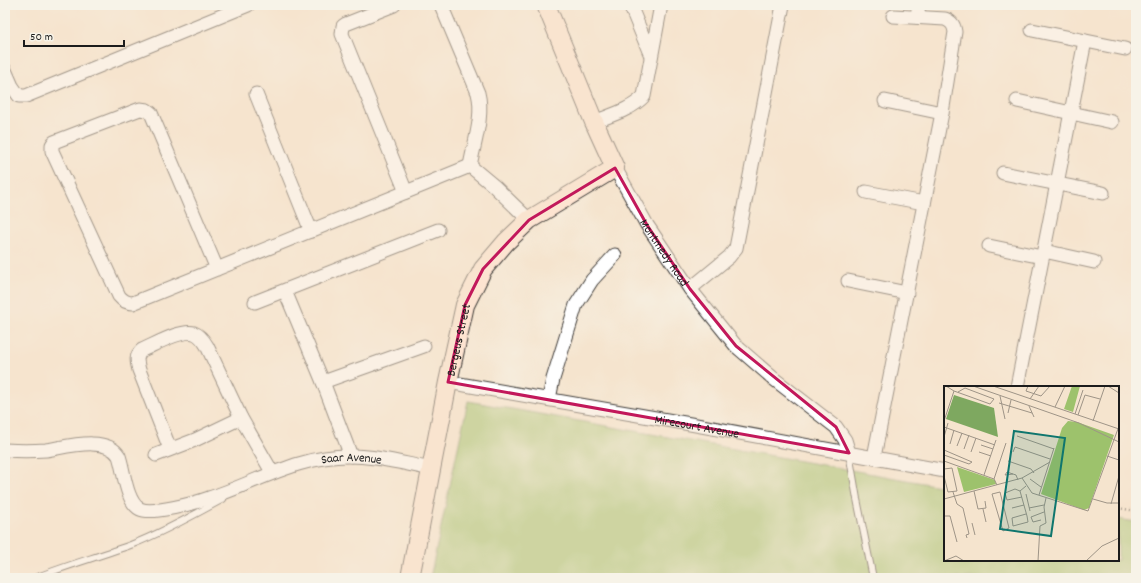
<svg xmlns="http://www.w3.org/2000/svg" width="1141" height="583" font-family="Dekko,sans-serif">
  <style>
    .green { fill: #9dc26c; stroke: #5c6f44 }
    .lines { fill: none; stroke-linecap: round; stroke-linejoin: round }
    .lane-casing { stroke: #3d3a37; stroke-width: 8 }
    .street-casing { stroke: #3d3a37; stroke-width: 15 }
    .secondary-casing { stroke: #3d3a37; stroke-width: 20 }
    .path { stroke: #3d3a37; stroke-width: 2.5; stroke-dasharray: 1 3; stroke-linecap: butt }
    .lane { stroke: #fff; stroke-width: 6 }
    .street { stroke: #fff; stroke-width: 13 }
    .secondary { stroke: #fde4d1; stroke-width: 18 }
    .marked { fill: none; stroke: #c2185b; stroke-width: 3; stroke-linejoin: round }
    .labels { text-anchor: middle; stroke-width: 3; stroke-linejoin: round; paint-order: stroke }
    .street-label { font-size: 13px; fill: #1c1c1c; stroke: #f7f3e8 }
    .inset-road { fill: none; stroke: #9e9487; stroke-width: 1 }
    .view { fill: #0f766e; fill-opacity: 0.15; stroke: #0f766e; stroke-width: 2 }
    .inset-edge { fill: none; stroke: #1c1c1c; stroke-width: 2 }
  </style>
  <rect width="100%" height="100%" fill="#f7f3e8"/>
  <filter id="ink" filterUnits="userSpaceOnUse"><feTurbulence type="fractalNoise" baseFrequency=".025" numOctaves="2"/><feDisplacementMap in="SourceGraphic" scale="8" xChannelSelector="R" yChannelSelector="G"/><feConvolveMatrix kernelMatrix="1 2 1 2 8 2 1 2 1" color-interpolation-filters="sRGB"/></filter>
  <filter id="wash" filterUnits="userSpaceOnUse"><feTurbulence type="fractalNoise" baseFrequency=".012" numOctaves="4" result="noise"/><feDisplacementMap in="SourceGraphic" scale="16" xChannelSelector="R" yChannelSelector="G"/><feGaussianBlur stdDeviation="0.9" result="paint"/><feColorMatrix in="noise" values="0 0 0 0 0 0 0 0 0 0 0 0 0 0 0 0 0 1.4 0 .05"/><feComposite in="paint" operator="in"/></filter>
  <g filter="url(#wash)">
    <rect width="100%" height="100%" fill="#f5e4ce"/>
    <!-- green -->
    <path class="green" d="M468 401 945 487V560H1118V519L1136 522V578H430Z"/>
  </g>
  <g filter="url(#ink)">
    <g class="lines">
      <!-- lane casing -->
      <g class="lane-casing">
        <g id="lane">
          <path d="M849 453 857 499 873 578"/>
          <path d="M35 578C67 565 101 556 133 544 164 532 194 515 223 499"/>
        </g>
      </g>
      <!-- street casing -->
      <g class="street-casing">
        <g id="street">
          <path d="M394 5 346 24 343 26 342 34 406 192"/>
          <path d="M441 5 478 93C484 116 474 143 470 166"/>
          <path d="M630 5 651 56"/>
          <path d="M917 17 919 5"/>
          <path d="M1032 30 1125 49"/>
          <path d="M5 70 12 86 19 96H26L248 5"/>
          <path d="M256 94 311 231"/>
          <path d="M885 101 942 113"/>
          <path d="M1017 101 1112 122"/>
          <path d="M594 122C611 115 631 110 644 96L661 5"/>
          <path id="s1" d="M615 168 647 225 690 289 736 346 774 379 836 427 845 440 849 453"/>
          <path d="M1003 173 1103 193"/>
          <path d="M866 192 924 203"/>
          <path d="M989 246 1042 257"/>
          <path d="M1044 251 1094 262"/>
          <path d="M217 269 151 113 147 110 140 109 54 142 52 145V151L119 296C123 301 127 303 133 303L470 166 494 186 529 220"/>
          <path d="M848 281 907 293"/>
          <path d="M690 289 729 257 736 248 783 5"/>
          <path d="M285 291 323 382 351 456"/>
          <path d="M255 302 438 230"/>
          <path d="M323 382 424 346"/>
          <path id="s2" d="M448 382 696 425 945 471"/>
          <path d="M1017 387 1085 41"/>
          <path d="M549 399 553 379 576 305 592 280 615 255"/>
          <path d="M170 449 139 370C137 362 135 356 142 350 154 345 181 329 194 333 200 335 204 341 207 346L241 418 272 472"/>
          <path id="s3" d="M5 450C19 451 32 451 46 450 66 447 107 435 119 456 124 470 126 502 140 509 152 515 195 503 209 498 256 483 299 455 351 456 378 456 405 464 432 469"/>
          <path d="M156 455 195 440 241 418"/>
          <path d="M874 457 942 113 955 32C954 25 952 22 945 19L893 16"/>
        </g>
      </g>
      <!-- secondary casing -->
      <g class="secondary-casing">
        <g id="secondary">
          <path id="s4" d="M410 578 448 382 465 305 483 269 506 242 529 220 615 168 594 122 546 5"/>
        </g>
      </g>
      <!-- path -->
      <path class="path" d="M1118 508 1136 511"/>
      <!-- lane -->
      <use href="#lane" class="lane"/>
      <!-- street -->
      <use href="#street" class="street"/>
      <!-- secondary -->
      <use href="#secondary" class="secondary"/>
    </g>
  </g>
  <!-- marked area -->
  <path d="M0 0H1141V583H0ZM615 168 647 225 690 289 736 346 836 427 849 453 448 382 465 305 483 269 529 220Z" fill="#f5e4ce" fill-opacity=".55" fill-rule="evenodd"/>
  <path class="marked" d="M615 168 647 225 690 289 736 346 836 427 849 453 448 382 465 305 483 269 529 220Z"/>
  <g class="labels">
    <!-- street labels -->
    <g class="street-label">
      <text dy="5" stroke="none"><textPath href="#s1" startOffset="98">Montmedy Road</textPath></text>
      <text dy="5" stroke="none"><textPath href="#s4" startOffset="243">Bergeus Street</textPath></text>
      <text dy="5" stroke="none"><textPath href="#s2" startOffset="253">Mirecourt Avenue</textPath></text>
      <text dy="5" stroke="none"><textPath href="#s3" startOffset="397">Saar Avenue</textPath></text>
    </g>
  </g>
  <!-- overview -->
  <g transform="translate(944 386)">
    <rect width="175" height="175" fill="#f5e4ce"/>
    <path d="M128 0H136L129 26 120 23ZM124 35 133 36 170 49 145 122 140 124 97 108 118 42ZM13 81 51 94 52 98 20 106Z" fill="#9dc26c"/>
    <path d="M10 9 50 22 54 51 2 33Z" fill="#7ea860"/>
    <path class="inset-road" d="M2 0 10 5 24 10 46 18 50 13 21 2 14 6M29 0 135 37 175 56M49 0 175 43M84 0 82 5 97 10 106 0M164 0 175 7M56 10 61 33M86 13 95 0M55 17 88 27M85 20 90 31M111 21 121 0M64 27 67 14M131 28 139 4M134 29 141 9 156 13M0 35 10 5M149 35 161 0M0 41 51 59M73 50 110 63M0 51 4 37M6 58 10 44M37 59 49 63M13 60 18 47M20 63 25 49M0 64 28 76 25 78 0 69M27 66 32 52M35 66 47 70M69 66 71 61 106 73M163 70 175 74M0 75 50 93 53 99M64 75 87 83 90 87M0 83 8 82 13 105 4 106 0 90M69 88 61 89 63 86 72 89 74 94M40 89 52 54M78 92 88 107 144 125 175 40M50 93 62 57M86 93 97 101M82 100 76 105 83 130 84 136 69 140 68 132 82 128M30 105 34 123 42 122 41 115M76 105 71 103 61 107 63 114 78 111M9 106 13 118 19 122 25 148 22 149 23 152M56 106 65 142 59 145 48 108ZM82 108 86 125M95 109 110 62M0 113 78 92 106 76M149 113 163 117H175M167 118 175 90M68 122 80 119M85 122 100 119M39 123 42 136M0 130H6L13 156M97 134 89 136 87 131 100 126M28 137 31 149M0 175 12 170 20 175M94 175 96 140 102 137 100 121 102 112M142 175 158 160 175 152"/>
    <path class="view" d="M70 45 121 52 107 150 56 143Z"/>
    <rect width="175" height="175" class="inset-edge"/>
  </g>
  <!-- margin -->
  <rect width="1141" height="583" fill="none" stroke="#f7f3e8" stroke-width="20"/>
  <!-- scale -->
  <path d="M24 40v6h100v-6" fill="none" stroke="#1c1c1c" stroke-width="2"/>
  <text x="30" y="40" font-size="12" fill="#1c1c1c" stroke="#f7f3e8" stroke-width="3" paint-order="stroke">50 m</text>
</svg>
